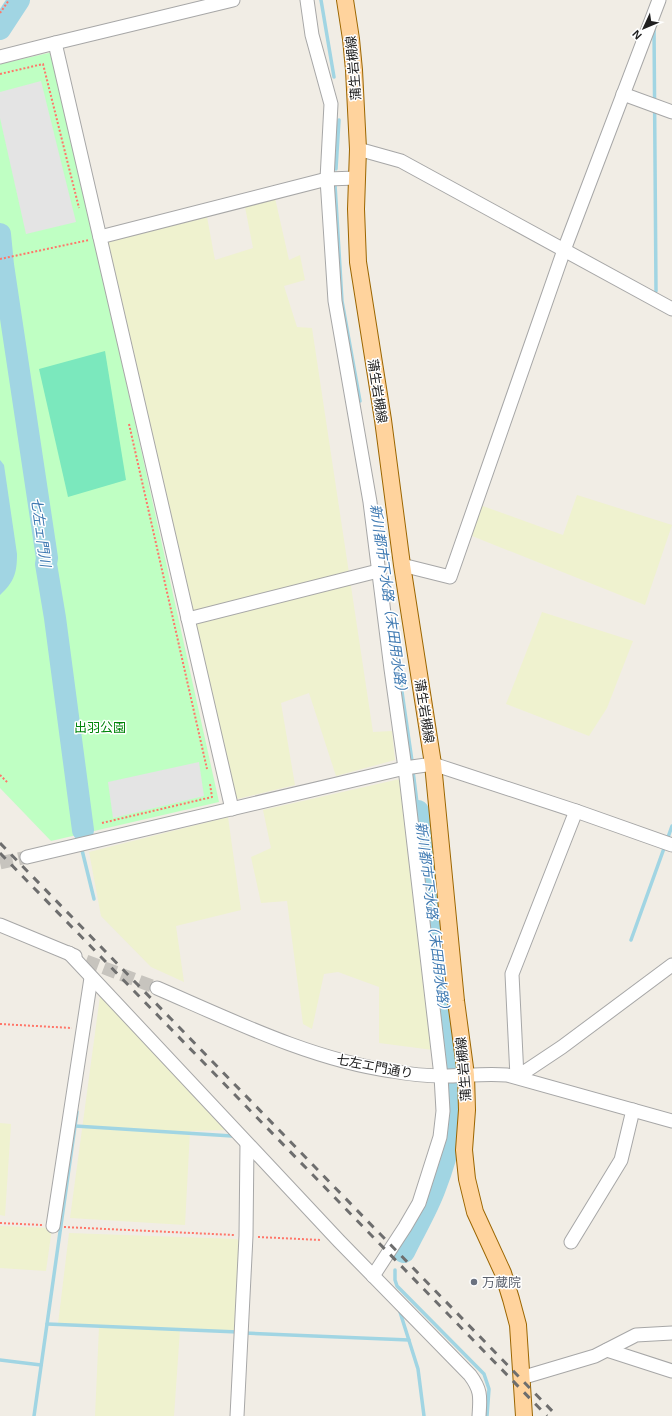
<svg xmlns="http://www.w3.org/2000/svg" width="672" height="1416" font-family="Arial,'Noto Sans JP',sans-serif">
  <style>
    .farmland { fill: #eff2cf }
    .park { fill: #bfffc3 }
    .pitch { fill: #7be8bd }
    .parking { fill: #e4e4e4 }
    .water { fill: #a1d5e3 }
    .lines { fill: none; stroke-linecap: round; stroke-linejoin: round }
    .stream { stroke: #a1d5e3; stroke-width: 3.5 }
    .river { stroke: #a1d5e3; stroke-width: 22 }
    .minor-tunnel { stroke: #c7c4be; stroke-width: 13; stroke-dasharray: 13 6; stroke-linecap: butt }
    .minor-casing { stroke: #a7a7a7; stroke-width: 15 }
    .major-casing { stroke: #9c6600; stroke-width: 18 }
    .path { stroke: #ff7669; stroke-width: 2; stroke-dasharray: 2 2; stroke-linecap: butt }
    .minor { stroke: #fff; stroke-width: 13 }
    .major { stroke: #ffd39d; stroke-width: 16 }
    .rail { stroke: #6e6e6e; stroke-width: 3; stroke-dasharray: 8 8; stroke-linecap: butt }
    .worship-dot { fill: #6b7280; stroke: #fff; stroke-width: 1.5 }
    .labels { text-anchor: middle; stroke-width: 3; stroke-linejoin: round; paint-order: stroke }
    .street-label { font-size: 13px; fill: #202020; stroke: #fff }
    .park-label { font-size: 13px; fill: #01850a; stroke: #fff }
    .worship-label { font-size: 13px; fill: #5b616d; stroke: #fff; text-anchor: start }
    .water-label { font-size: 14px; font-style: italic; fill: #3f7ab2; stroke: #fff }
  </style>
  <rect width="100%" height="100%" fill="#f1ede5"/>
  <!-- farmland -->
  <g class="farmland">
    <path d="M275 198 289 260 300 255 305 280 284 286 297 327 312 328 373 732 392 731 395 760 336 776 309 693 281 703 295 785 233 800 105 239 207 217 215 260 253 248 245 207Z"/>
    <path d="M577 495 672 525 645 605 472 536 480 505 563 535Z"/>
    <path d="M542 612 633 641 607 708 589 736 506 704Z"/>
    <path d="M404 778 433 1050 379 1043V987L338 972 324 974 312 1029 303 1024 287 901 261 903 251 857 271 848 263 810Z"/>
    <path d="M228 817 241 910 176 926 184 982 151 967 101 916 89 852Z"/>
    <path d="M100 996 229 1130 190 1131 185 1225 70 1218Z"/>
    <path d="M0 1123 11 1124 5 1216 0 1215Z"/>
    <path d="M0 1226 52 1228 46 1271 0 1268Z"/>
    <path d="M69 1233 237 1239 243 1245 238 1330H180L174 1416H95L99 1327 58 1324Z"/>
  </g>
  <!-- park -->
  <path class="park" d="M53 52 219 802 51 841 0 788V64Z"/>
  <!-- pitch -->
  <path class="pitch" d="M105 351 126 480 68 497 39 369Z"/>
  <!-- parking -->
  <g class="parking">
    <path d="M41 81 76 222 26 234 0 118V92Z"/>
    <path d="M199 762 204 796 113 818 108 782Z"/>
  </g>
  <!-- water -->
  <path class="water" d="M0 460 4 465 17 554C17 573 14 582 0 595Z"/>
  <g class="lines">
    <!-- stream -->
    <g class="stream">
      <path d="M321 0 334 77"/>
      <path d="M654 26 656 291"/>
      <path d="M336 169 339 120"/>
      <path d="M335 185 342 301 360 401"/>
      <path d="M392 623 412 761"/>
      <path d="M413 771 418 811"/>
      <path d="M83 830 82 850 94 899"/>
      <path d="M631 940 672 826"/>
      <path d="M75 1126 232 1136"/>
      <path d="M395 1270V1280L397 1286 484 1374 489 1389 487 1416"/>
      <path d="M400 1312 418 1369 424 1416"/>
      <path d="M47 1324 238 1332"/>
      <path d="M244 1333 409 1340"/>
      <path d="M0 1360 41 1365"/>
      <path d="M34 1416 77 1112"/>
    </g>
    <!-- river -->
    <g class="river">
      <path d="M0 29 19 0"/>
      <path d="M0 234 3 265 47 558 46 564 55 618 83 830"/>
      <path d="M418 811 426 855 441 996 451 1067"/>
      <path d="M404 1252C414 1231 427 1210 435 1188 447 1157 457 1119 453 1085"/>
    </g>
    <!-- minor-tunnel -->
    <g class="minor-tunnel">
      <path d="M0 863 27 857"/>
      <path d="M86 961 157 988"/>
    </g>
    <!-- minor casing -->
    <g class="minor-casing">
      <g id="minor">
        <path d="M307 0 312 35 331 104 327 179 335 301 370 502 391 669 405 768 441 1076 443 1111 440 1137 419 1203 405 1227 373 1276"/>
        <path d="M55 43 233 0"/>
        <path d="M0 57 55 43 232 809"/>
        <path d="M623 94 672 112"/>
        <path d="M358 149 401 161 672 309"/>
        <path d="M100 237 327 179 357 178"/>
        <path d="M402 565 450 577 564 250 659 0"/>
        <path d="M188 619 378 571"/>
        <path d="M576 811 512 974 517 1077 562 1047 672 965"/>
        <path d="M27 857 405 768 433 764 576 811 672 845"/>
        <path d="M0 925 75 956"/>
        <path d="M69 953 339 1241 470 1375C482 1391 480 1398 479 1416"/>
        <path d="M157 988C231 1020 312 1060 392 1071 408 1074 426 1076 443 1076 464 1076 486 1073 507 1075L672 1121"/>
        <path d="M53 1226 91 978"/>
        <path d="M571 1242 621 1160 633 1110"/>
        <path d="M607 1350 672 1371"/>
        <path d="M521 1378 595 1356 636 1335 672 1333"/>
        <path d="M237 1416 246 1236 247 1144"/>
      </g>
    </g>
    <!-- major casing -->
    <g class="major-casing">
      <path id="major" d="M345 0 351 39 354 70 358 149 356 209 358 262 383 420 402 565 433 764 456 1001 466 1075 467 1110 464 1150 467 1179 475 1212 503 1273 511 1299 518 1325 524 1416"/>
    </g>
    <!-- path -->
    <g class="path">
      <path d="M0 13 9 0"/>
      <path d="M0 74 43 64 79 208"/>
      <path d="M0 259 89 240"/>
      <path d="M129 424 207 769"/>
      <path d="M0 775 8 783"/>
      <path d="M102 823 212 797 210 784"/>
      <path d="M0 1024 72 1028"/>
      <path d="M0 1223 42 1225"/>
      <path d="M64 1227 234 1235"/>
      <path d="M258 1237 321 1240"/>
    </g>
    <!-- minor -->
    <use href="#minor" class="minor"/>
    <!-- major -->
    <use href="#major" class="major"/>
    <!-- rail -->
    <g class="rail">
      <path d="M0 843 557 1416"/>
      <path d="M0 853 547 1416"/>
    </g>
  </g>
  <!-- markers -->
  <circle class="worship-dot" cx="474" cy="1282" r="4"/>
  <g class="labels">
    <!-- street labels -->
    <g class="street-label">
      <text transform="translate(353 68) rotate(-95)" y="5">蒲生岩槻線</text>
      <text transform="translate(378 391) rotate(81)" y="5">蒲生岩槻線</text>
      <text transform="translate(425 711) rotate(81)" y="5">蒲生岩槻線</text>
      <text transform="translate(375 1066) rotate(11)" y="5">七左エ門通り</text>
      <text transform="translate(463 1069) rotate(-95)" y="5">蒲生岩槻線</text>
    </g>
    <!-- park labels -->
    <g class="park-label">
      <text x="100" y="732">出羽公園</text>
    </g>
    <!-- worship labels -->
    <g class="worship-label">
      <text x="482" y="1287">万蔵院</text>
    </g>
    <!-- water labels -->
    <g class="water-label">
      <text transform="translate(41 532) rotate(82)" y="5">七左ェ門川</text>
      <text transform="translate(389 601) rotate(82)" y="5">新川都市下水路（末田用水路）</text>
      <text transform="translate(433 919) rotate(83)" y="5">新川都市下水路（末田用水路）</text>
    </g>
  </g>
  <!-- north arrow -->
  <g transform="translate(644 28) rotate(226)" stroke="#ffffff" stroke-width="3" paint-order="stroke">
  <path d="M0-3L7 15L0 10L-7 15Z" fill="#202020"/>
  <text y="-6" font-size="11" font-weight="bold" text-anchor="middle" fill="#202020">N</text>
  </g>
</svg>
